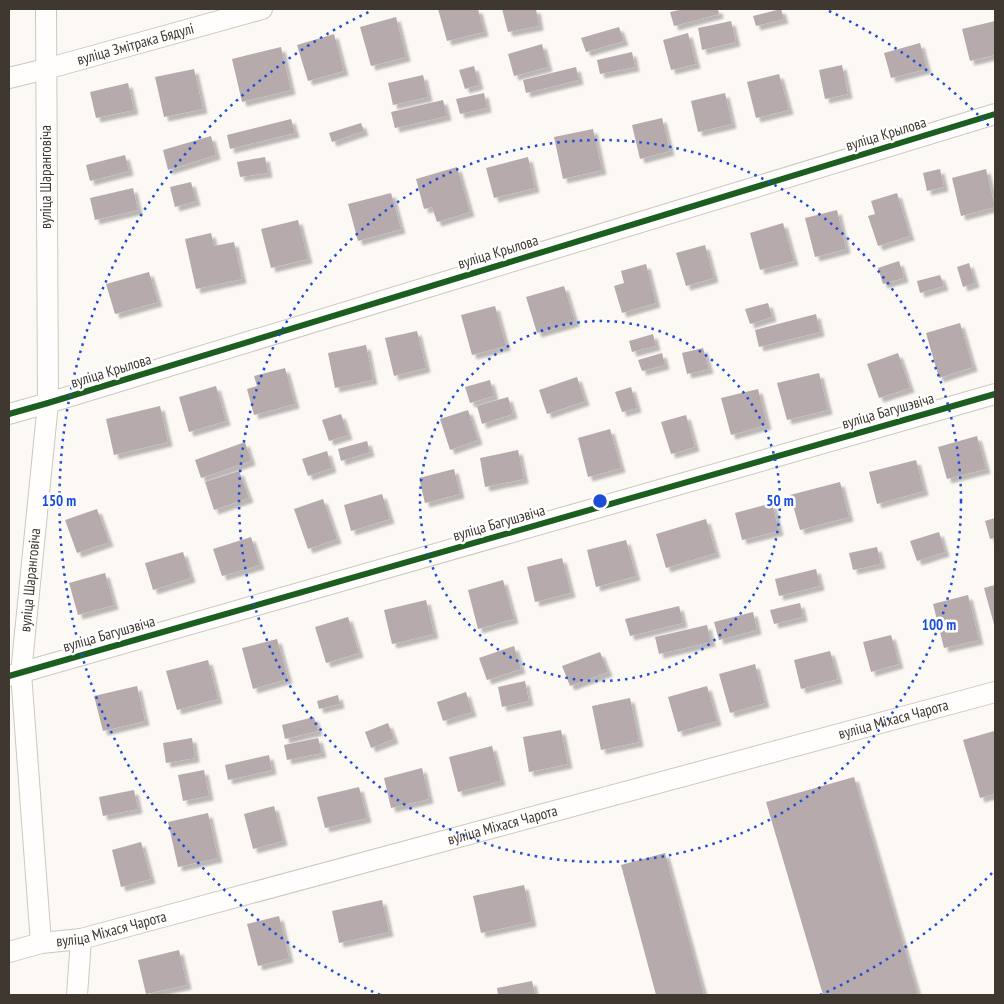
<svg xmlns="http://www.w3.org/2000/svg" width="1004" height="1004" font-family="'PT Sans Narrow',sans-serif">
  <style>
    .building { fill: #b6aaad; filter: url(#shadow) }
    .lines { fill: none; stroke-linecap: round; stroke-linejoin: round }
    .minor-casing { stroke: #ccc7c1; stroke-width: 22 }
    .minor { stroke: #fffefd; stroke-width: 20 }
    .cycleway-casing { stroke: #fff; stroke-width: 9 }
    .cycleway { stroke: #1b5e20; stroke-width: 6 }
    .ring { fill: none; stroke: #1d4ed8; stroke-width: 2.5; stroke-dasharray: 2.5 5 }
    .labels { text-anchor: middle; stroke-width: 5; stroke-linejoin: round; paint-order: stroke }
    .street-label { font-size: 15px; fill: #3e3830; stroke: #fff }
    .centre { fill: #1d4ed8; stroke: #fff; stroke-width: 2.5 }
    .ring-label { font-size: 15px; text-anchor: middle; font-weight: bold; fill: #1d4ed8; stroke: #fff; stroke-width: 5; stroke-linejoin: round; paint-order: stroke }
  </style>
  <defs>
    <filter id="shadow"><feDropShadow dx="4.5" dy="4.5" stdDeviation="1" flood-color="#0004"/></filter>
  </defs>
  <rect width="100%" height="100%" fill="#fcf8f4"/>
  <!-- building -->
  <g class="building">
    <path d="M438 9H478L484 32 447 41Z"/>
    <path d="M502 9H536L539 26 508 32Z"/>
    <path d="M684 9H718L719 14 674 26 670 12Z"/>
    <path d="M781 9 784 19 756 26 753 16Z"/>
    <path d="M396 17 406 57 371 66 360 27Z"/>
    <path d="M731 21 736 42 702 50 698 28Z"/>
    <path d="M995 21V55L970 61 962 29Z"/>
    <path d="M619 27 624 41 586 52 581 38Z"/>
    <path d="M688 33 696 64 671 70 663 40Z"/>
    <path d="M334 34 344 71 308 81 297 45Z"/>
    <path d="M920 43 927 69 891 78 884 53Z"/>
    <path d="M542 44 548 67 514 76 508 54Z"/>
    <path d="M281 47 291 90 242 102 232 59Z"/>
    <path d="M632 52 635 67 600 74 597 60Z"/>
    <path d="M842 65 848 94 825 99 819 70Z"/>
    <path d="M474 66 479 85 465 89 459 70Z"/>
    <path d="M576 67 579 80 526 93 523 80Z"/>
    <path d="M194 69 203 109 164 117 155 77Z"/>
    <path d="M779 74 789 110 756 118 747 82Z"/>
    <path d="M423 75 428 97 393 105 388 83Z"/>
    <path d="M128 83 134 110 96 118 90 92Z"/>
    <path d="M484 93 487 108 460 114 456 99Z"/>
    <path d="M725 93 732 124 698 132 691 101Z"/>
    <path d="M443 100 447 116 395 128 391 112Z"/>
    <path d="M662 118 670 151 640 159 632 125Z"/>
    <path d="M291 119 295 133 230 149 227 135Z"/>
    <path d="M361 123 364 131 332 142 329 133Z"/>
    <path d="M593 129 602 170 563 179 554 137Z"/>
    <path d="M211 136 216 155 168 170 163 150Z"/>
    <path d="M125 155 129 171 90 181 86 165Z"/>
    <path d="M265 157 268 173 240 177 237 162Z"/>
    <path d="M528 157 535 188 494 198 486 168Z"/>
    <path d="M457 167 470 212 437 222 432 207 424 209 416 179Z"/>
    <path d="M940 169 944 187 927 191 923 173Z"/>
    <path d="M986 169 995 207 961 216 952 178Z"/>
    <path d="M191 182 196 201 175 207 170 187Z"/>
    <path d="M133 188 138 210 95 220 90 198Z"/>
    <path d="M391 193 401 229 358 241 348 204Z"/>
    <path d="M897 193 910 236 878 246 868 216 875 214 871 201Z"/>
    <path d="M837 210 846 249 815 257 805 218Z"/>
    <path d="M298 220 308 259 271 268 261 229Z"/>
    <path d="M783 223 794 261 760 270 750 233Z"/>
    <path d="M211 233 214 246 234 242 242 279 196 289 185 239Z"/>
    <path d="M705 245 714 278 686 286 676 253Z"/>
    <path d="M899 261 904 278 883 284 878 268Z"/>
    <path d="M969 263 975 283 963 287 957 267Z"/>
    <path d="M646 264 656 303 622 313 614 286 624 283 621 271Z"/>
    <path d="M149 272 158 302 115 314 106 284Z"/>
    <path d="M940 275 944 286 920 293 917 281Z"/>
    <path d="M564 286 575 322 537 333 526 297Z"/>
    <path d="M768 303 772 317 750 324 745 309Z"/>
    <path d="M495 306 506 346 472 355 461 315Z"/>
    <path d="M816 314 820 332 759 347 755 330Z"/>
    <path d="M960 323 973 367 939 378 926 333Z"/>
    <path d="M417 331 426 368 394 376 385 338Z"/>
    <path d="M653 334 656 346 632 352 629 341Z"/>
    <path d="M366 345 373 380 335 388 328 353Z"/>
    <path d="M703 348 709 369 687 374 682 353Z"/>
    <path d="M662 353 665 365 642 371 638 360Z"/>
    <path d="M898 353 910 388 879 398 867 364Z"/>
    <path d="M285 368 295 404 254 415 247 389 257 386 254 376Z"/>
    <path d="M819 373 828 410 787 420 777 383Z"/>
    <path d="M577 377 585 401 547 414 539 390Z"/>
    <path d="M490 380 494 396 470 403 465 387Z"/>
    <path d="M216 386 226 421 189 432 179 397Z"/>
    <path d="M631 387 637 408 622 412 615 392Z"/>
    <path d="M758 389 767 425 731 435 721 398Z"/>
    <path d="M508 397 513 414 482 424 477 406Z"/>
    <path d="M160 406 168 442 114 455 106 419Z"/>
    <path d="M468 410 478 440 450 450 440 419Z"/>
    <path d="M341 414 348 435 329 441 322 420Z"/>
    <path d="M686 415 695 447 671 454 661 422Z"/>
    <path d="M610 429 621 468 588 477 578 438Z"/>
    <path d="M977 436 986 469 947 479 938 447Z"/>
    <path d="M367 441 370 452 341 461 338 449Z"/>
    <path d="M245 442 251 461 201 478 195 460Z"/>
    <path d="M518 450 524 479 485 487 480 458Z"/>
    <path d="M327 451 332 468 308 476 302 459Z"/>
    <path d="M916 460 924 491 877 504 869 472Z"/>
    <path d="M454 469 460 494 425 503 419 478Z"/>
    <path d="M239 471 249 498 214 510 205 482Z"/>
    <path d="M840 482 849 517 800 530 790 495Z"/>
    <path d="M382 494 390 519 351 531 344 505Z"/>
    <path d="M323 499 337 539 308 549 294 509Z"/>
    <path d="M772 503 779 531 742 540 735 513Z"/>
    <path d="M97 509 109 542 77 553 65 520Z"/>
    <path d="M995 518V538L990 539 985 521Z"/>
    <path d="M706 519 716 553 666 568 656 534Z"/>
    <path d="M939 532 945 552 917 561 910 541Z"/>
    <path d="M251 537 260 565 222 576 213 549Z"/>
    <path d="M626 540 636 576 596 587 587 550Z"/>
    <path d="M877 547 881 564 853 570 849 553Z"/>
    <path d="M183 552 191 578 153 590 145 563Z"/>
    <path d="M562 558 571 593 535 602 527 567Z"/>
    <path d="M816 569 820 586 779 596 775 579Z"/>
    <path d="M105 573 114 605 78 615 69 583Z"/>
    <path d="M503 580 514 619 478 629 468 590Z"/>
    <path d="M995 585V628L984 588Z"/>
    <path d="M968 595 979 640 944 648 933 604Z"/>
    <path d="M426 600 434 634 392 644 384 610Z"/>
    <path d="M800 603 803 617 774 624 770 610Z"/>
    <path d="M679 606 683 623 630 636 625 619Z"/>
    <path d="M753 612 757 630 719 640 714 622Z"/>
    <path d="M348 617 359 653 326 663 315 627Z"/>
    <path d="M707 625 711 642 659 654 655 637Z"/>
    <path d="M891 635 899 664 871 672 863 642Z"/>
    <path d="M277 639 288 679 253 689 242 648Z"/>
    <path d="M514 646 521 669 487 680 479 658Z"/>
    <path d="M830 651 838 679 801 689 794 660Z"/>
    <path d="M600 652 608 672 570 686 562 666Z"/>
    <path d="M208 660 218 699 177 710 166 671Z"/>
    <path d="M755 664 765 703 730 713 719 674Z"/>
    <path d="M525 681 529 701 502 707 498 687Z"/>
    <path d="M137 686 145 721 103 731 94 696Z"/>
    <path d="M707 686 717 721 678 732 668 697Z"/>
    <path d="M466 692 472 712 443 721 437 702Z"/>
    <path d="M338 695 340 704 319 709 317 701Z"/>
    <path d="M630 698 639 742 601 750 592 706Z"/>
    <path d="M314 717 318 731 285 739 282 725Z"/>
    <path d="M388 723 394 739 371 748 365 732Z"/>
    <path d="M561 730 568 764 529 772 523 737Z"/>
    <path d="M994 731 995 736V794L980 798 963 740Z"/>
    <path d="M192 738 195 758 166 763 163 743Z"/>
    <path d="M318 738 322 753 287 760 284 745Z"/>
    <path d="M492 746 501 781 458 792 449 757Z"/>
    <path d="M269 755 272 770 228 780 225 765Z"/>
    <path d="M422 768 429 799 391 808 384 778Z"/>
    <path d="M204 770 209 796 183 801 178 775Z"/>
    <path d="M854 777 918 995H823L766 802Z"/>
    <path d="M359 787 367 818 325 828 317 797Z"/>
    <path d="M134 790 138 809 103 816 99 797Z"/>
    <path d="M274 806 283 841 253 849 244 814Z"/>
    <path d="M208 813 218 858 178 867 168 822Z"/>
    <path d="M141 842 151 879 121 887 112 850Z"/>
    <path d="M665 853 704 995H656L621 865Z"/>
    <path d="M524 885 532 922 481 933 473 896Z"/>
    <path d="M382 900 389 932 339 943 332 911Z"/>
    <path d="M279 916 289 958 258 966 247 924Z"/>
    <path d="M179 950 187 985 146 994 138 960Z"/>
    <path d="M532 981 535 995H498L497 988Z"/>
  </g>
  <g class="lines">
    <!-- minor casing -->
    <g class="minor-casing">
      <g id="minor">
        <path id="s1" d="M9 78 46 69 262 9"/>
        <path d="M9 414 48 403 995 114"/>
        <path d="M9 676 995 394"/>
        <path id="s2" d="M41 943 21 673 48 403 46 9"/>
        <path id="s3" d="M9 952 41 943 81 939 995 692"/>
        <path d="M77 995 81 939"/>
      </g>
    </g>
    <!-- minor -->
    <use href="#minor" class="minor"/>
    <!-- cycleway casing -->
    <g class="cycleway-casing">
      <g id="cycleway">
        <path d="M9 414 48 403 995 114"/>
        <path d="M9 676 995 394"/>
      </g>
    </g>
    <!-- cycleway -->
    <use href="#cycleway" class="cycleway"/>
  </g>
  <!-- distance rings -->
  <g class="ring">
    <circle cx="600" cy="501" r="180"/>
    <circle cx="600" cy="501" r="361"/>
    <path d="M992 873A541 541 0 0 1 820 995M380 995A541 541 0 0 1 371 11M829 11A541 541 0 0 1 992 129"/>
  </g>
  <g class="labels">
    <!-- street labels -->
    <g class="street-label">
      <text dy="5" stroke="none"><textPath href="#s1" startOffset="131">вуліца Змітрака Бядулі</textPath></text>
      <text transform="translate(886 134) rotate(-17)" y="5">вуліца Крылова</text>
      <text transform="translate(46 177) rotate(-90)" y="5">вуліца Шаранговіча</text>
      <text transform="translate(498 252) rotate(-17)" y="5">вуліца Крылова</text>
      <text transform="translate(111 371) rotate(-17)" y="5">вуліца Крылова</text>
      <text transform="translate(888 411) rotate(-16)" y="5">вуліца Багушэвіча</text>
      <text transform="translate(499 523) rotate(-16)" y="5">вуліца Багушэвіча</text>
      <text dy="5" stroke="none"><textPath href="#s2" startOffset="364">вуліца Шаранговіча</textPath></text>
      <text transform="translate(109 634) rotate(-16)" y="5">вуліца Багушэвіча</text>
      <text dy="5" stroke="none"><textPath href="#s3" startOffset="915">вуліца Міхася Чарота</textPath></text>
      <text dy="5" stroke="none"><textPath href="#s3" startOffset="510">вуліца Міхася Чарота</textPath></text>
      <text dy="5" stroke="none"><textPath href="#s3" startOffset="105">вуліца Міхася Чарота</textPath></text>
    </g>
  </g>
  <circle cx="600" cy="501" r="8" class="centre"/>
  <g class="ring-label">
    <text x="780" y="506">50 m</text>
    <text x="59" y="506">150 m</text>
    <text x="939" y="630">100 m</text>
  </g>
  <!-- border -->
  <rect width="1004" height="1004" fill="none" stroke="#3e3830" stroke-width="20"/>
</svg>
